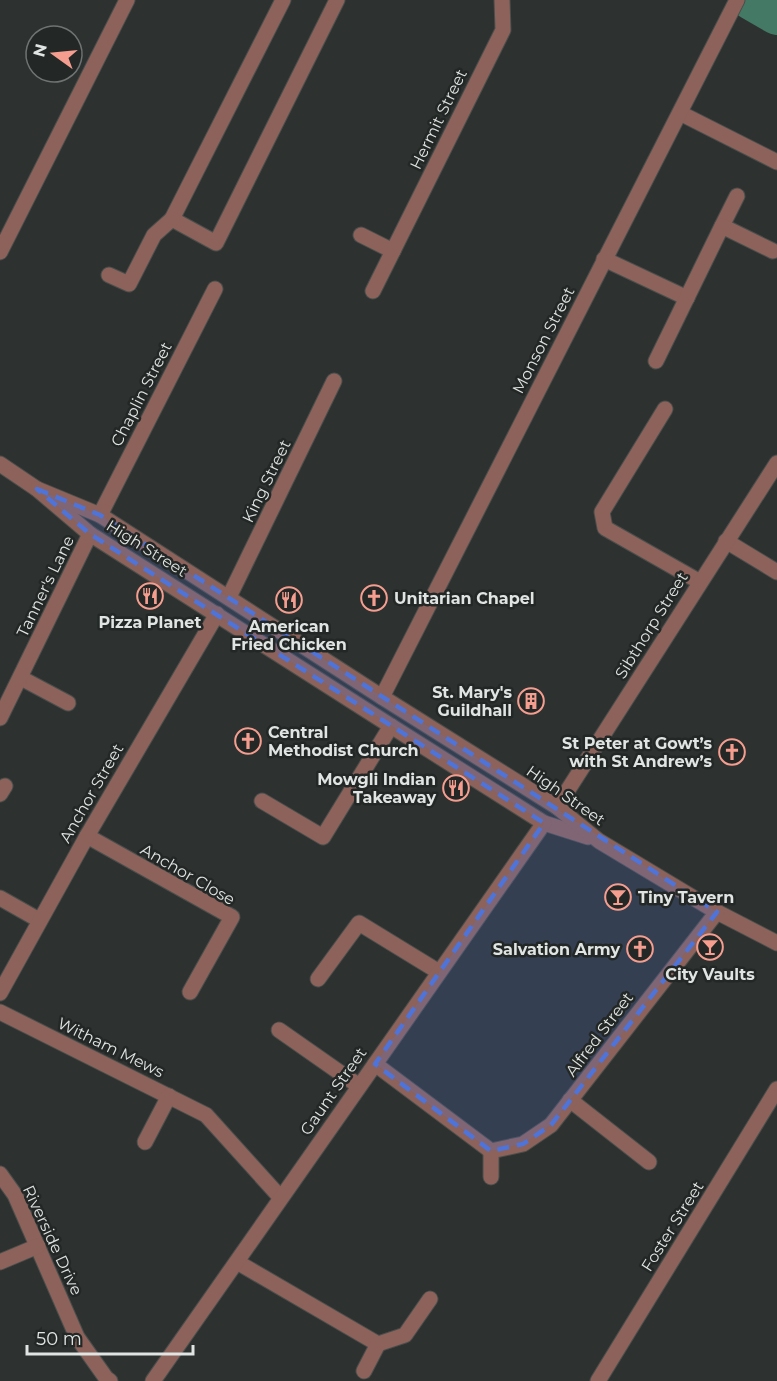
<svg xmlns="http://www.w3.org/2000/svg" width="777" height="1381" font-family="Montserrat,sans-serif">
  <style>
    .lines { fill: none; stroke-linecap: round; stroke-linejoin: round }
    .river { stroke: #447966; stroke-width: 40 }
    .minor-casing { stroke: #4a4e4c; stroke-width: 17 }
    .minor { stroke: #8c625b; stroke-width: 15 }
    .marked { fill: #4e74da; fill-opacity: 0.2; stroke: #4e74da; stroke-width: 4.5; stroke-dasharray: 12 8; stroke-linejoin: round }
    .labels { text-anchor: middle; stroke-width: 5; stroke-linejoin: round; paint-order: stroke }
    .street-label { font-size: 16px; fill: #e0e4e2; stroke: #232826 }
    .poi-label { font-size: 16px; font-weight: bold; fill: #e0e4e2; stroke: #232826; text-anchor: end }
  </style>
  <rect width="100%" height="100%" fill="#2d3230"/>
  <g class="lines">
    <!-- river -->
    <path class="river" d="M751 0 777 15"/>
    <!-- minor casing -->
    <g class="minor-casing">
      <g id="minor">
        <path d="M283 0 172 219 216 243 337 0"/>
        <path d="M680 113 777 162"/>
        <path d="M722 226 737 196"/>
        <path d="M361 235 393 251"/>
        <path d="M0 252 127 0"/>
        <path d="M604 259 687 298"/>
        <path d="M109 275 129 284 154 235 172 219"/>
        <path d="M373 291 503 30 502 0"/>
        <path d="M656 361 722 226 773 251"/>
        <path d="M665 409 602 512 605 528 700 582"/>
        <path d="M0 464 37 489 90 534 391 726 544 823 588 837"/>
        <path d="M37 489 100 515 382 697 557 807 599 841 717 912 777 943"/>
        <path d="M100 515 215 289"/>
        <path d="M726 541 777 572"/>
        <path d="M229 597 334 381"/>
        <path d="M21 678 68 703"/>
        <path d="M382 697 737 0"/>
        <path d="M0 718 90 534"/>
        <path d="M0 794 5 786"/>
        <path d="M262 801 323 837 391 726"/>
        <path d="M557 807 777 463"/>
        <path d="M87 836 232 917 190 992"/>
        <path d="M0 898 39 920"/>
        <path d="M318 979 359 923 439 972"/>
        <path d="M0 993 87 836 217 614"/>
        <path d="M0 1012 206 1115 280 1197"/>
        <path d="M279 1030 359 1086"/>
        <path d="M375 1064 491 1151 523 1144 551 1125 717 912"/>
        <path d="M570 1100 649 1162"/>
        <path d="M145 1142 169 1096"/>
        <path d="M491 1151V1177"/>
        <path d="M0 1174 15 1195 77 1337 106 1378 110 1381"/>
        <path d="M0 1262 38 1246"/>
        <path d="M237 1262 378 1344 405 1335 430 1299"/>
        <path d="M364 1371 378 1344"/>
        <path d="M153 1381 544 823"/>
        <path d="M598 1381 777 1089"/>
      </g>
    </g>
    <!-- minor -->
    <use href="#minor" class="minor"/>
  </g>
  <!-- marked area -->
  <path class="marked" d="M37 489 100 515 717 912 551 1125 523 1144 491 1151 375 1064 544 823 90 534Z"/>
  <!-- icons -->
  <defs>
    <g id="restaurant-ring" transform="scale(1.35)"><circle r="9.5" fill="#232826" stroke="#f59d8f" stroke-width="1.5"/><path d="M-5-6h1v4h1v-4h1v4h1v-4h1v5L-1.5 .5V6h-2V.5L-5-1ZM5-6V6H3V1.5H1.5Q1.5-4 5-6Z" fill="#f59d8f"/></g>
    <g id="church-ring" transform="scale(1.35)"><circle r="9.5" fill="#232826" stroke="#f59d8f" stroke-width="1.5"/><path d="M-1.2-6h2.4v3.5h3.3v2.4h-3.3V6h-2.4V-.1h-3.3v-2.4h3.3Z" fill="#f59d8f"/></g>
    <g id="building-ring" transform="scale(1.35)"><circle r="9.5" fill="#232826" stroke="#f59d8f" stroke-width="1.5"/><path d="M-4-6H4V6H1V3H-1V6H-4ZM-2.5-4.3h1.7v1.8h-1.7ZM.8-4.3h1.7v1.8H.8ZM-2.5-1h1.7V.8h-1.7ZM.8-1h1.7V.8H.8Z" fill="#f59d8f"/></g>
    <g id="bar-ring" transform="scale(1.35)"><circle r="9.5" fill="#232826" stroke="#f59d8f" stroke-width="1.5"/><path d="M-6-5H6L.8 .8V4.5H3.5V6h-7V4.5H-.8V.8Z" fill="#f59d8f"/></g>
  </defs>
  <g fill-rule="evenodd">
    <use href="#restaurant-ring" x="150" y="596"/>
    <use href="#church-ring" x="374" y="598"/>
    <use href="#restaurant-ring" x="289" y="600"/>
    <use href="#building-ring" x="531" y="701"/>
    <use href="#church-ring" x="248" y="741"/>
    <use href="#church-ring" x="732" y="752"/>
    <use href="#restaurant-ring" x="456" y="788"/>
    <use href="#bar-ring" x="618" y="897"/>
    <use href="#bar-ring" x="710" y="947"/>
    <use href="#church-ring" x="640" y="949"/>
  </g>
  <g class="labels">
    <!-- street labels -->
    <g class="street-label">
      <text transform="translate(438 119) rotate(-64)" y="6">Hermit Street</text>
      <text transform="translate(543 340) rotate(-63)" y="6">Monson Street</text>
      <text transform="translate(141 394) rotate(-63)" y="6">Chaplin Street</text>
      <text transform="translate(266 481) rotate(-64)" y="6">King Street</text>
      <text transform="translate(147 548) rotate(32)" y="6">High Street</text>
      <text transform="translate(45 586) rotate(-64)" y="6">Tanner's Lane</text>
      <text transform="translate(651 625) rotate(-58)" y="6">Sibthorp Street</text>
      <text transform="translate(91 793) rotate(-60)" y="6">Anchor Street</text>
      <text transform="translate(566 795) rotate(35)" y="6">High Street</text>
      <text transform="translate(188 874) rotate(30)" y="6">Anchor Close</text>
      <text transform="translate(599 1034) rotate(-53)" y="6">Alfred Street</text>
      <text transform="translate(111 1047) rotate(26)" y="6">Witham Mews</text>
      <text transform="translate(333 1091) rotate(-55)" y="6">Gaunt Street</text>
      <text transform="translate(672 1226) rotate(-58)" y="6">Foster Street</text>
      <text transform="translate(53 1240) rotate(65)" y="6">Riverside Drive</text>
    </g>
    <!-- poi labels -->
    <g class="poi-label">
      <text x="394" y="604" text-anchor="start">Unitarian Chapel</text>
      <text x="150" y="628" text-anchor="middle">Pizza Planet</text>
      <text x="289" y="632" text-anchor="middle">American<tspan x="289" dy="18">Fried Chicken</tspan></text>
      <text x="512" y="698">St. Mary's<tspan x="512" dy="18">Guildhall</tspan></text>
      <text x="268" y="738" text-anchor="start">Central<tspan x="268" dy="18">Methodist Church</tspan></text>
      <text x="712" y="749">St Peter at Gowt’s<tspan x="712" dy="18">with St Andrew’s</tspan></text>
      <text x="436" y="785">Mowgli Indian<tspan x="436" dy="18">Takeaway</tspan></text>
      <text x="638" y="903" text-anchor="start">Tiny Tavern</text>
      <text x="620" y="955">Salvation Army</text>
      <text x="710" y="980" text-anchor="middle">City Vaults</text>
    </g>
  </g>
  <!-- north arrow -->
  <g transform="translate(54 54) rotate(285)"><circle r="28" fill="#232826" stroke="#6f7371" stroke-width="1.5"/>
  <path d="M0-4.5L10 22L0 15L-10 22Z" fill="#f59d8f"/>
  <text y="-9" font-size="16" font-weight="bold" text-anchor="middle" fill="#e0e4e2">N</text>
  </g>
  <!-- scale -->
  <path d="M27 1345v9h166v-9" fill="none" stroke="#e0e4e2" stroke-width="3"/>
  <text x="36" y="1345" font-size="18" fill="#e0e4e2" stroke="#232826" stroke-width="4.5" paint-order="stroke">50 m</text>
</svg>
